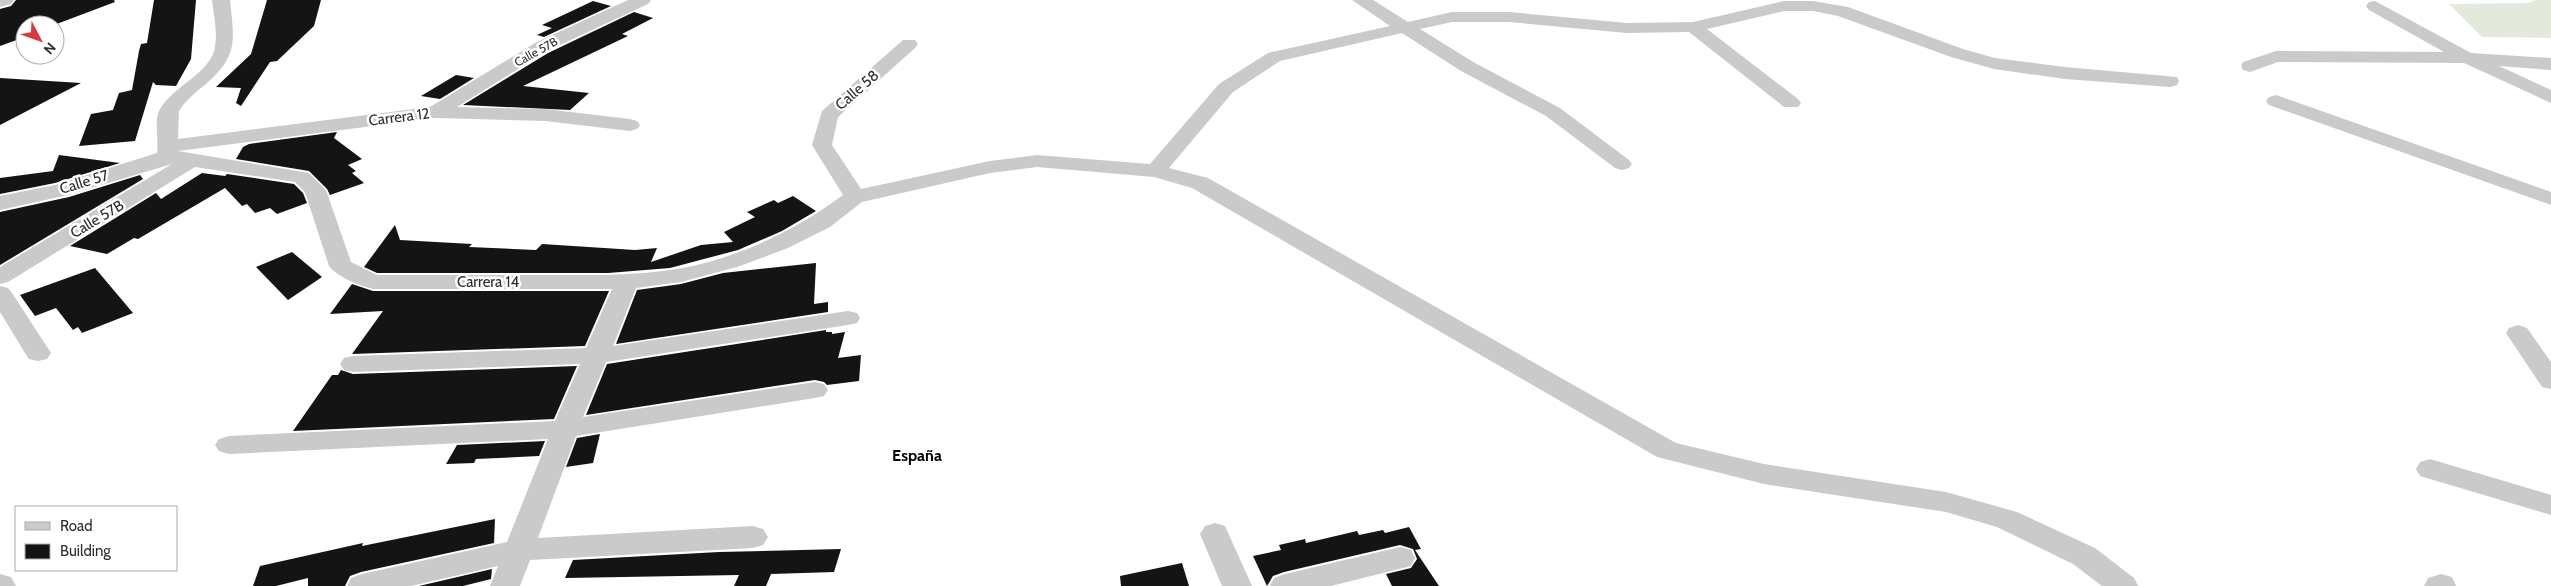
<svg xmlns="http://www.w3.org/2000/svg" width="2551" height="586" font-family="Cabin,sans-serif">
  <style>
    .green { fill: #e3eadb }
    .building { fill: #141414 }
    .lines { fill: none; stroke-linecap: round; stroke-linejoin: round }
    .minor { fill: #cacaca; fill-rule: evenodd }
    .labels { text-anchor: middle; stroke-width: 5; stroke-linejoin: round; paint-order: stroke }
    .far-street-label { font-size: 12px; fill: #2d2d2d; stroke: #fff }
    .street-label { font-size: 15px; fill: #2d2d2d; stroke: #fff }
    .neighbourhood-label { font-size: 16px; font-weight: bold; fill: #000; stroke: #fff }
  </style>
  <rect width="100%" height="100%" fill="#fff"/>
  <!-- green -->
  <path class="green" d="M2536 0H2551V38L2482 37 2449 4 2528 3Z"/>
  <!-- building -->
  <g class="building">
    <path d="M16 0H114L115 2 54 25H25V37L0 46V9L11 6Z"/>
    <path d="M154 0H196L191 59 176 86 156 85 153 82 135 141 79 146 91 114 113 110 119 93 132 90 139 51 141 44 147 43Z"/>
    <path d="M267 0H321L314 26 277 61 270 62 241 106 236 103 241 88 216 87 251 54Z"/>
    <path d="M593 1 611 6 544 37 537 35 552 28 542 25Z"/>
    <path d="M634 12 653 18 622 34 628 36 523 86 589 93 570 110 463 105 548 53Z"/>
    <path d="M456 75 474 78 440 99 421 96Z"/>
    <path d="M0 78 81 83 0 125Z"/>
    <path d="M337 132 334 138 362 159 348 165 356 171 352 173 364 183 330 195 327 189 309 171 236 159 243 147 249 144Z"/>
    <path d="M59 155 120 163 55 183 0 194V178L53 171Z"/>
    <path d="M202 173 225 176 227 174 294 184 303 193 307 203 277 214 270 208 255 213 247 204 242 206 225 188 138 239 134 238 107 254 70 246 156 193 161 199Z"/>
    <path d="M140 175 143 179 0 265V212L69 197Z"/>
    <path d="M793 196 816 211 782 231 738 250 670 268 608 273H377L364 267 395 225 400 240 472 244 469 247 536 250 542 244 635 250 657 248 651 262 701 245 733 242 724 232 755 217 747 212 774 200 778 203Z"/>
    <path d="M292 252 322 277 288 300 256 267Z"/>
    <path d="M816 263 814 304 828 302V312L616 344 637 290 681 284 723 273Z"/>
    <path d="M95 268 133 313 82 333 78 327 73 330 56 308 35 316 20 295Z"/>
    <path d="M352 284 373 291H609L585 346 352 354 383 311 330 314Z"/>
    <path d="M826 330V332H832V334L845 332 838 358 861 355 859 381 827 385 824 382 815 380 586 415 607 364Z"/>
    <path d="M577 366 554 419 293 431 332 375H338L341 370 353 374Z"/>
    <path d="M600 434 593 463 566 467 577 438Z"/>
    <path d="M545 441 539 456 476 459 474 463 446 464 457 445Z"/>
    <path d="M495 519 494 543 361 572 350 576 345 586H308V578L276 586H253L260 566 363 543 362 546Z"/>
    <path d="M1409 527 1421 549 1415 550 1439 586H1392L1386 574 1411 568 1417 559 1413 549 1400 545 1284 572 1273 576 1267 586 1253 556 1281 550 1279 545 1305 539 1306 543 1357 531 1359 535 1383 530 1385 533Z"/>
    <path d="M841 549 834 572 771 574 766 586H734L739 575 565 578 573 560 719 552Z"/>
    <path d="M1182 563 1189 586H1121L1120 576Z"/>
    <path d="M492 569 491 579 463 586H419Z"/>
  </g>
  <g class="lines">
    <!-- minor -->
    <g class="minor">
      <path d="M0 0H14L11 4 0 7Z"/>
      <path d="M212 0H230C234 40 239 55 206 84 196 92 186 100 179 111L178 139 430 107 535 43 628 0H651L648 4 547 51 457 107 545 109 630 119 637 121 640 125 637 129 630 131 545 121 435 118 178 151 309 173 326 190 351 262 377 275C433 275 489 275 545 275 587 275 629 276 670 270 730 262 795 231 843 195L812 145 822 111 903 40H915L918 44 915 48 838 117 832 145 861 189 990 161 1037 155 1150 164 1219 84 1268 53 1390 26 1352 0H1373L1408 22 1452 12H1509L1627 23 1693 22 1784 1H1813L1848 7 1963 49 1995 58 2065 67 2177 77 2179 81 2177 85 2170 87 2065 79 1994 69 1951 57 1838 16 1813 11H1784L1707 29 1798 99 1801 103 1798 107H1784L1689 32 1627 33 1509 22H1452L1420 29 1475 63 1560 108 1629 160 1632 164 1629 168 1622 170 1615 168 1546 116 1461 71 1402 33 1280 61 1233 92 1169 168 1208 178 1676 443 1764 464 1946 492 2017 512 2095 548 2134 578 2138 586H2102L2073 564 1997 527 1946 512 1764 484 1657 457 1192 188 1154 177 1037 167 990 173 862 202 830 227 788 248 737 267 681 282 636 288 613 346 848 311 857 313 860 318 857 323 848 325 606 362 583 417 815 382 824 384 828 390 824 396 815 398 576 436 538 538 753 526 763 529 768 537 763 545 753 548 530 560 520 586H490L498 566 411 586H347L351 578 362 574 507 542 548 439 229 454 219 451 215 445 219 439 229 436 555 421 580 364 353 372 344 370 340 364 344 358 353 356 586 348 612 289H373C360 286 337 277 329 266L305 192 295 182 195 167 8 282 0 284V267L172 164 68 195 0 210V196L55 185 157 153C159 141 154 122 159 111 171 88 204 76 213 54 219 39 214 16 212 0Z"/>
      <path d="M2375 1 2471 53 2551 58V70L2499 66 2551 90V103L2464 63 2278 62 2250 72 2243 70 2241 66 2243 62 2276 51 2444 52 2369 10 2366 6 2369 2Z"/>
      <path d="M2276 95 2551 192V205L2269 105 2266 101 2269 97Z"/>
      <path d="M0 286 8 288 12 293 51 353 47 359 38 361 29 359 25 353 0 312Z"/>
      <path d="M2518 325 2527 328 2551 362V389L2542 387 2506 333 2509 328Z"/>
      <path d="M2430 459 2551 495V515L2420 476 2416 469 2420 462Z"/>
      <path d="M1215 523 1225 526 1252 586H1222L1200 534 1205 526Z"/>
      <path d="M1400 547 1411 550 1415 558 1411 566 1331 586H1270L1274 578 1285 574Z"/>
      <path d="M0 574 11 577 16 586H0Z"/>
      <path d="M2441 574 2452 577 2456 586H2424L2428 578Z"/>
    </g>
  </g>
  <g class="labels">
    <!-- far-street labels -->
    <g class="far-street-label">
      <text transform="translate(536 52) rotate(-29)" y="4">Calle 57B</text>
    </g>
    <!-- street labels -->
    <g class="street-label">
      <text transform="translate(857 90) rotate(-41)" y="5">Calle 58</text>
      <text transform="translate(399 117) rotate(-7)" y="5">Carrera 12</text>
      <text transform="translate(84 182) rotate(-17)" y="5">Calle 57</text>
      <text transform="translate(97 219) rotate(-31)" y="5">Calle 57B</text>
      <text x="488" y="287">Carrera 14</text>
    </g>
    <!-- neighbourhood labels -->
    <g class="neighbourhood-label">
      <text x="917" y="461">España</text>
    </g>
  </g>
  <!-- legend -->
  <rect x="15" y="506" width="162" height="65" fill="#ffffff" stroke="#ababab"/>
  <rect x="25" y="522" width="25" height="8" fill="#cacaca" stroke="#ababab"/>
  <text x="60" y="531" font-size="15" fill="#2d2d2d">Road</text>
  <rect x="25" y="544" width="25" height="15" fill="#141414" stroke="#ababab"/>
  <text x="60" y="556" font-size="15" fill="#2d2d2d">Building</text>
  <!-- north arrow -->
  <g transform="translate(40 40) rotate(131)"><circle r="24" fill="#ffffff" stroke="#ababab"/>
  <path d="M0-4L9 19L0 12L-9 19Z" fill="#dc373b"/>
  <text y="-8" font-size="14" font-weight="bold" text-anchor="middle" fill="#2d2d2d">N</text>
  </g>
</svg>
